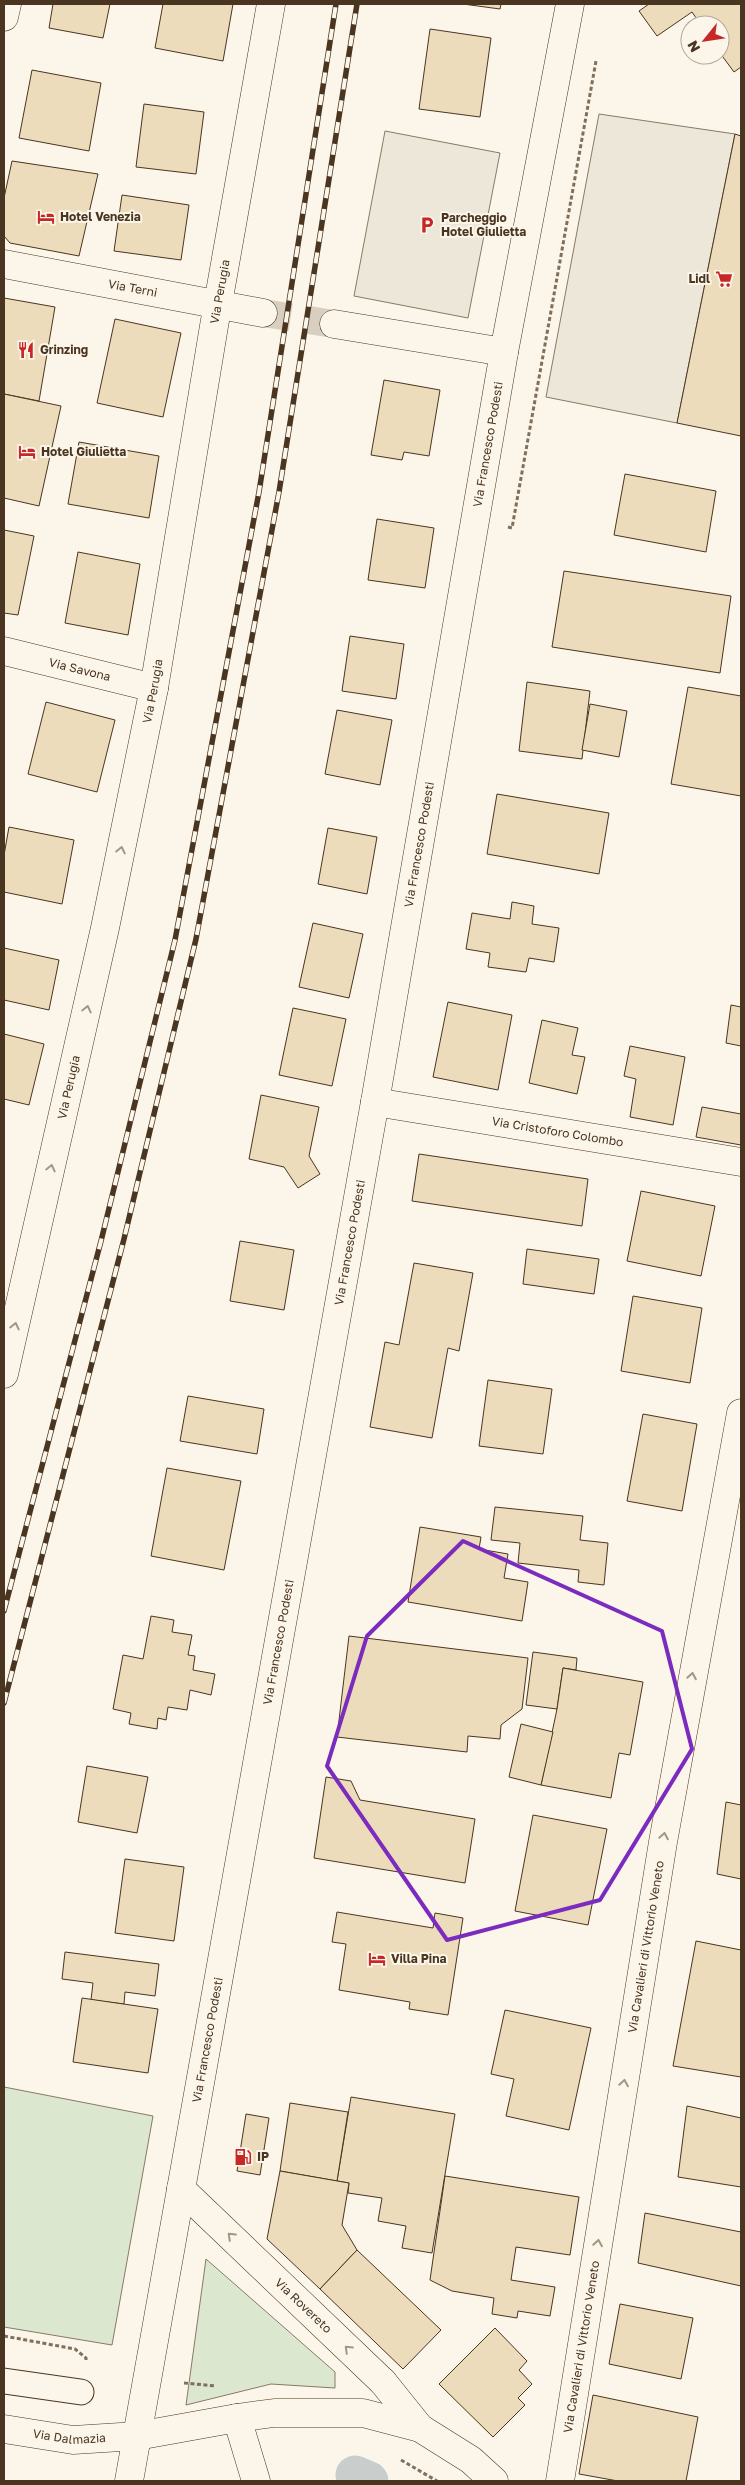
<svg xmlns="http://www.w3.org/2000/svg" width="745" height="2485" font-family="'Golos Text',sans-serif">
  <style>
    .green { fill: #dce7d0; stroke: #887966 }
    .parking { fill: #ede7d9; stroke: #887966 }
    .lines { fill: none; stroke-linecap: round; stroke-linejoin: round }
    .canal { stroke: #c9cecd; stroke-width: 39 }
    .building { fill: #ecdcbc; stroke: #4a3520 }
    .minor-tunnel { stroke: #d8cfc1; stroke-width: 28; stroke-dasharray: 28 14; stroke-linecap: butt }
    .pedestrian-casing { stroke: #4a3520; stroke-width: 27 }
    .minor-casing { stroke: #4a3520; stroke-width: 29 }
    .tertiary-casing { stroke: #4a3520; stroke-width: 29 }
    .secondary-casing { stroke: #4a3520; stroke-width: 29 }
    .path { stroke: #7f6f5c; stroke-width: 3; stroke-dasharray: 4 2.5; stroke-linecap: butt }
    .pedestrian { stroke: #fbf6e9; stroke-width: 25 }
    .minor { stroke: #fbf6e9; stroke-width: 28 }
    .tertiary { stroke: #fbf6e9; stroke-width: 28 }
    .secondary { stroke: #fbf6e9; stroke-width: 28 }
    .rail-casing { stroke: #4a3520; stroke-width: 5.5 }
    .rail { stroke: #fbf6e9; stroke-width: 4; stroke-dasharray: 11; stroke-linecap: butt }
    .oneway { stroke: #a29684 }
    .marked { fill: none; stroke: #7b2cbf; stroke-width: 4; stroke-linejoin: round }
    .labels { text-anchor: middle; stroke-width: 4; stroke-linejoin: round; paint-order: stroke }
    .poi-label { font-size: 12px; font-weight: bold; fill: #4a3520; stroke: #fbf6e9; text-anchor: start }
    .street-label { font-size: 12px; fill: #4a3520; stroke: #fbf6e9 }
  </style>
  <rect width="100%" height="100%" fill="#fbf6e9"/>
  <!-- green -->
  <g class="green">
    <path d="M4 2087 153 2116 112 2345 4 2327Z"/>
    <path d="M206 2259 335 2372V2388L271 2384 186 2405Z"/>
  </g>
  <!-- parking -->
  <g class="parking">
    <path d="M599 114 735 134 677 423 546 397Z"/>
    <path d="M385 131 500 153 468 318 354 296Z"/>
  </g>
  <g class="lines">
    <!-- canal -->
    <path class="canal" d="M355 2475 369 2481"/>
  </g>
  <!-- building -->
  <g class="building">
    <path d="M53 4H110L103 38 49 28Z"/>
    <path d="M163 4H233L223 61 155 48Z"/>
    <path d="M463 4H501L500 9Z"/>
    <path d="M649 4H741V67L734 72 720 53V25H701L692 12 657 36 639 11Z"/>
    <path d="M430 29 491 38 480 117 419 109Z"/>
    <path d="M32 70 101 83 89 151 19 138Z"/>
    <path d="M144 104 204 112 196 174 136 167Z"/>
    <path d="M735 134 741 136V436L677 423Z"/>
    <path d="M12 161 98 174 79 256 10 243 4 236V198Z"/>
    <path d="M122 195 189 205 181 260 114 251Z"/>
    <path d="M4 298 55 307 39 401 4 394Z"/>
    <path d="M115 319 181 333 163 417 97 403Z"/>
    <path d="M384 380 440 390 429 456 404 452 402 460 371 455Z"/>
    <path d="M4 394 61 406 39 506 4 498Z"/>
    <path d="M79 442 159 456 149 518 68 504Z"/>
    <path d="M625 474 716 491 706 552 614 535Z"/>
    <path d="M377 519 434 528 425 588 368 580Z"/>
    <path d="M4 530 34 536 18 615 4 613Z"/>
    <path d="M78 552 140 564 128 635 65 623Z"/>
    <path d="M564 571 731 596 720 673 552 647Z"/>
    <path d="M350 636 404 644 396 699 342 691Z"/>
    <path d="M527 682 590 691 582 759 519 751Z"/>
    <path d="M688 687 741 696V796L671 784Z"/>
    <path d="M46 702 115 720 97 792 28 774Z"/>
    <path d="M590 704 627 711 619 757 582 750Z"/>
    <path d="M337 710 392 720 380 785 325 774Z"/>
    <path d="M497 794 609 813 599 874 487 854Z"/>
    <path d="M9 827 74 840 62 904 4 892V855Z"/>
    <path d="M328 828 377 837 367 894 318 884Z"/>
    <path d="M512 902 534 906 532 924 559 928 554 962 529 958 526 972 488 967 490 953 466 949 472 913 510 919Z"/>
    <path d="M313 923 363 934 349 998 299 987Z"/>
    <path d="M4 948 59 960 49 1010 4 1000Z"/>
    <path d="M448 1002 512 1015 498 1090 433 1077Z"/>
    <path d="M731 1005 741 1007V1046L726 1043Z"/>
    <path d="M293 1008 346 1019 332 1086 279 1075Z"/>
    <path d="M542 1020 578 1028 572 1055 585 1057 577 1094 529 1083Z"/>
    <path d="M4 1034 44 1044 29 1105 4 1099Z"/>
    <path d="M630 1046 685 1057 673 1125 630 1117 636 1079 624 1076Z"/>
    <path d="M261 1095 319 1107 309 1156 320 1174 298 1188 284 1167 249 1159Z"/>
    <path d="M702 1107 741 1114V1145L696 1137Z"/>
    <path d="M419 1154 588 1179 582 1226 412 1201Z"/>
    <path d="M641 1191 715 1206 701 1276 627 1261Z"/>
    <path d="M240 1241 294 1250 284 1310 230 1301Z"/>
    <path d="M527 1249 599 1259 594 1294 523 1284Z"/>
    <path d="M414 1263 473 1273 459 1351 448 1348 432 1438 370 1427 385 1342 399 1345Z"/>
    <path d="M633 1296 702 1308 690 1383 621 1371Z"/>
    <path d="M488 1380 552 1389 543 1454 479 1446Z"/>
    <path d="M188 1396 264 1409 257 1454 180 1441Z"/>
    <path d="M643 1414 697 1424 682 1511 627 1501Z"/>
    <path d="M167 1468 241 1481 224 1570 151 1556Z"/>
    <path d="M495 1507 583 1516 580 1540 608 1543 604 1585 578 1582 579 1570 518 1563 520 1543 491 1540Z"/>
    <path d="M420 1527 481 1537 479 1549 508 1554 504 1578 528 1582 522 1621 408 1602Z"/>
    <path d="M151 1616 174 1620 172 1632 192 1635 188 1655 195 1656 193 1670 215 1674 211 1695 190 1690 187 1710 168 1707 166 1720 158 1718 157 1729 129 1724 131 1713 113 1709 123 1655 143 1659Z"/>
    <path d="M349 1636 528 1658 522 1709 501 1725 500 1739 468 1736 467 1752 337 1737Z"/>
    <path d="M533 1652 577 1658 576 1670 563 1668 557 1709 526 1705Z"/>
    <path d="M563 1668 643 1682 630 1755 619 1753 611 1798 541 1785 557 1709Z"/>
    <path d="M521 1724 553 1732 541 1785 509 1777Z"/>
    <path d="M87 1766 148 1777 137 1833 78 1822Z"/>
    <path d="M326 1777 351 1781 360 1800 475 1819 465 1883 314 1858Z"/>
    <path d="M726 1802 741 1805V1879L717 1874Z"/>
    <path d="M533 1815 607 1829 588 1925 515 1911Z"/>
    <path d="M125 1859 184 1867 174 1941 115 1933Z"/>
    <path d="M337 1912 433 1928 435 1913 463 1918 448 2015 409 2009 410 2002 339 1990 346 1944 332 1942Z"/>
    <path d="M696 1941 741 1950V2077L673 2066Z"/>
    <path d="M65 1952 159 1964 155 1996 125 1992 124 2004 91 2000 93 1983 62 1979Z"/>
    <path d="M82 1998 158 2009 148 2073 73 2062Z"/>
    <path d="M505 2010 591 2028 569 2130 506 2116 514 2079 491 2074Z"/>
    <path d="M351 2097 455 2114 432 2253 402 2248 406 2226 378 2221 382 2198 348 2193 349 2183 337 2181Z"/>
    <path d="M290 2103 348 2112 337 2181 280 2171Z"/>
    <path d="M687 2106 741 2118V2187L678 2177Z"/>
    <path d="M246 2114 269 2118 260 2175 237 2171Z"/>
    <path d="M280 2171 349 2183 342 2225 357 2250 320 2289 267 2239Z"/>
    <path d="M445 2176 579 2197 570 2255 516 2247 511 2280 555 2287 550 2316 518 2311 517 2318 492 2314 494 2298 452 2291 430 2280Z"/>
    <path d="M645 2213 741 2232V2286L638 2263Z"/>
    <path d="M357 2250 441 2330 403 2369 320 2289Z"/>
    <path d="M620 2304 693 2318 681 2379 609 2364Z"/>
    <path d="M495 2328 527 2361 519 2370 532 2384 518 2398 525 2405 493 2437 439 2384Z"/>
    <path d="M593 2395 698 2417 686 2481H618L579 2474Z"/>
  </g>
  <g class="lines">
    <!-- minor-tunnel -->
    <path class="minor-tunnel" d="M263 313 334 324"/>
    <!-- pedestrian casing -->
    <g class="pedestrian-casing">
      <path id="pedestrian" d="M4 2381 81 2392"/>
    </g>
    <!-- minor casing -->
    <g class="minor-casing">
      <g id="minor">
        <path d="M4 17 7 4"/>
        <path id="s1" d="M4 264 263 313"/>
        <path d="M334 324 504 352"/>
        <path id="s2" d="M4 651 154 688"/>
        <path id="s3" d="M375 1102 741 1162"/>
        <path id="s4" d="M4 1374 105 928 154 688 214 326 271 4"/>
        <path id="s5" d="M181 2189 383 2382"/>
        <path d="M237 2418 256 2481"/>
        <path id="s6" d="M560 2481 663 1842 741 1413"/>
      </g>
    </g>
    <!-- tertiary casing -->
    <g class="tertiary-casing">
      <g id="tertiary">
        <path d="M383 2382 420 2428"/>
        <path id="s7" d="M4 2429 73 2440 137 2436 237 2418 274 2413H363L420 2428 471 2460 494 2481"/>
      </g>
    </g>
    <!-- secondary casing -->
    <g class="secondary-casing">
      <g id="secondary">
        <path id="s8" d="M129 2481 375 1102 504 352 570 4"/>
      </g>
    </g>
    <!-- path -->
    <g class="path">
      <path d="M508 527 512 528 596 61"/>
      <path d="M4 2336 75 2349 86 2358V2360"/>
      <path d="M184 2383 216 2386"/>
      <path d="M401 2460 437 2481"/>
    </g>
    <!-- pedestrian -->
    <use href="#pedestrian" class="pedestrian"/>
    <!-- minor -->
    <use href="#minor" class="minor"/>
    <!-- tertiary -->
    <use href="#tertiary" class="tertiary"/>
    <!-- secondary -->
    <use href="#secondary" class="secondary"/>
    <!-- rail casing -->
    <g class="rail-casing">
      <g id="rail">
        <path d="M4 1611 101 1241 175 940 259 492 336 4"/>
        <path d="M4 1703 124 1239 196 939 279 492 357 4"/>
      </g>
    </g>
    <!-- rail -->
    <use href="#rail" class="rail"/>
  </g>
  <!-- one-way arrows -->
  <defs><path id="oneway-chevron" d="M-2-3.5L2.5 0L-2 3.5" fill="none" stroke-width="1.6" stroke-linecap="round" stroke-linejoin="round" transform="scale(1.25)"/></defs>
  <g class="oneway">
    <use href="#oneway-chevron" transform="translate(121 850) rotate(-78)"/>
    <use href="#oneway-chevron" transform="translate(87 1009) rotate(-77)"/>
    <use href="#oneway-chevron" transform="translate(51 1168) rotate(-77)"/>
    <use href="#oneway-chevron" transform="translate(15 1326) rotate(-77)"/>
    <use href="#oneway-chevron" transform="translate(692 1676) rotate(-80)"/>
    <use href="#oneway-chevron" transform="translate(664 1836) rotate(-80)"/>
    <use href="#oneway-chevron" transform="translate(624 2083) rotate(-81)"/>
    <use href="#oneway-chevron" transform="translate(231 2236) rotate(-136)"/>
    <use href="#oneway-chevron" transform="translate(598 2243) rotate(-81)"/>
    <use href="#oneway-chevron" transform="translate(348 2349) rotate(-136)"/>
  </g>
  <!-- marked area -->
  <path class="marked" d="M463 1541 662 1631 692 1749 600 1900 447 1940 327 1766 367 1636Z"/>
  <!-- icons -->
  <defs>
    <g id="hotel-bare" transform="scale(1.35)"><path d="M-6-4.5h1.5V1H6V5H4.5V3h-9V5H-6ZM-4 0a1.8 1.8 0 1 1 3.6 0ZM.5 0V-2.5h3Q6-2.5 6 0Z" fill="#c62828" stroke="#fbf6e9" stroke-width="2.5" paint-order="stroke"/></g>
    <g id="parking-bare" transform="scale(1.35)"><path d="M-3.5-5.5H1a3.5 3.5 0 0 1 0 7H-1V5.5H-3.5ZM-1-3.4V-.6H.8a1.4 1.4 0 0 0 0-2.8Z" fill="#c62828" stroke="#fbf6e9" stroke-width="2.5" paint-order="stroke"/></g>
    <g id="supermarket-bare" transform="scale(1.35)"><path d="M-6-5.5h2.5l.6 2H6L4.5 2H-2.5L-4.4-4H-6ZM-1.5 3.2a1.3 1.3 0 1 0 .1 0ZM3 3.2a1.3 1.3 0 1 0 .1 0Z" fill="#c62828" stroke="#fbf6e9" stroke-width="2.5" paint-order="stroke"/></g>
    <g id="restaurant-bare" transform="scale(1.35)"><path d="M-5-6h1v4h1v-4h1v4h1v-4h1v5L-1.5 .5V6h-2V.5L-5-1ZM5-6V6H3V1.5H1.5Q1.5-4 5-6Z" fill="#c62828" stroke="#fbf6e9" stroke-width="2.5" paint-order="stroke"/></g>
    <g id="fuel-bare" transform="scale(1.35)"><path d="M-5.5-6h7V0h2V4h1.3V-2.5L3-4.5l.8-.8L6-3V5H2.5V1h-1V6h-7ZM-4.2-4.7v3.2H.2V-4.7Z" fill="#c62828" stroke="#fbf6e9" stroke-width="2.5" paint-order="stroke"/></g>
  </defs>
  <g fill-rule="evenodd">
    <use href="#hotel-bare" x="46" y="217"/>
    <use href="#parking-bare" x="427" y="225"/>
    <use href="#supermarket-bare" x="724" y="279"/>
    <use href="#restaurant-bare" x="26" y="350"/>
    <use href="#hotel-bare" x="27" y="452"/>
    <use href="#hotel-bare" x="377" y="1959"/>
    <use href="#fuel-bare" x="243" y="2157"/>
  </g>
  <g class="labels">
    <!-- poi labels -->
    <g class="poi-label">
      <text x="60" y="221">Hotel Venezia</text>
      <text x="441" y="222">Parcheggio<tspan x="441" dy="14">Hotel Giulietta</tspan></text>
      <text x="710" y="283" text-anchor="end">Lidl</text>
      <text x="40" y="354">Grinzing</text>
      <text x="41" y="456">Hotel Giulietta</text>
      <text x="391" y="1963">Villa Pina</text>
      <text x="257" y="2161">IP</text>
    </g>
    <!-- street labels -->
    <g class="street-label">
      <text dy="4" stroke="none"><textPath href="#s1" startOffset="131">Via Terni</textPath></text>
      <text dy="4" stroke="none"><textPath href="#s4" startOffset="1104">Via Perugia</textPath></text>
      <text dy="4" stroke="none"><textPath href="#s8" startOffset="2068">Via Francesco Podesti</textPath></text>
      <text dy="4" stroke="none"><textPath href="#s2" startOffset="78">Via Savona</textPath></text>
      <text dy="4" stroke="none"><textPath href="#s4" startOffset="699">Via Perugia</textPath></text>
      <text dy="4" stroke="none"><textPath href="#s8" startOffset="1662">Via Francesco Podesti</textPath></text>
      <text dy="4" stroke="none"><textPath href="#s4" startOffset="294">Via Perugia</textPath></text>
      <text dy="4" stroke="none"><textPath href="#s3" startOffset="185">Via Cristoforo Colombo</textPath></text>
      <text dy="4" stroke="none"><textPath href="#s8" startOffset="1258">Via Francesco Podesti</textPath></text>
      <text dy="4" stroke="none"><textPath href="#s8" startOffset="852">Via Francesco Podesti</textPath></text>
      <text dy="4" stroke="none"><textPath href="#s6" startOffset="541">Via Cavalieri di Vittorio Veneto</textPath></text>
      <text dy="4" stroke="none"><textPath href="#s8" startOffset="448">Via Francesco Podesti</textPath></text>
      <text dy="4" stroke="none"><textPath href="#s5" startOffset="169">Via Rovereto</textPath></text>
      <text dy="4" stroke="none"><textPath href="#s6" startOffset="136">Via Cavalieri di Vittorio Veneto</textPath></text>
      <text dy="4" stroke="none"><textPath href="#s7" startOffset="66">Via Dalmazia</textPath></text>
    </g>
  </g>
  <!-- border -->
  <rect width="745" height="2485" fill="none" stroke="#4a3520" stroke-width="10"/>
  <!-- north arrow -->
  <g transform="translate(705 40) rotate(240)"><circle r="24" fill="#fbf6e9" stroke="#b4a999"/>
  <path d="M0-4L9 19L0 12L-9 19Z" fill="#c62828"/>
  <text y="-8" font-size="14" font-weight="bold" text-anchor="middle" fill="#4a3520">N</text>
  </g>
</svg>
